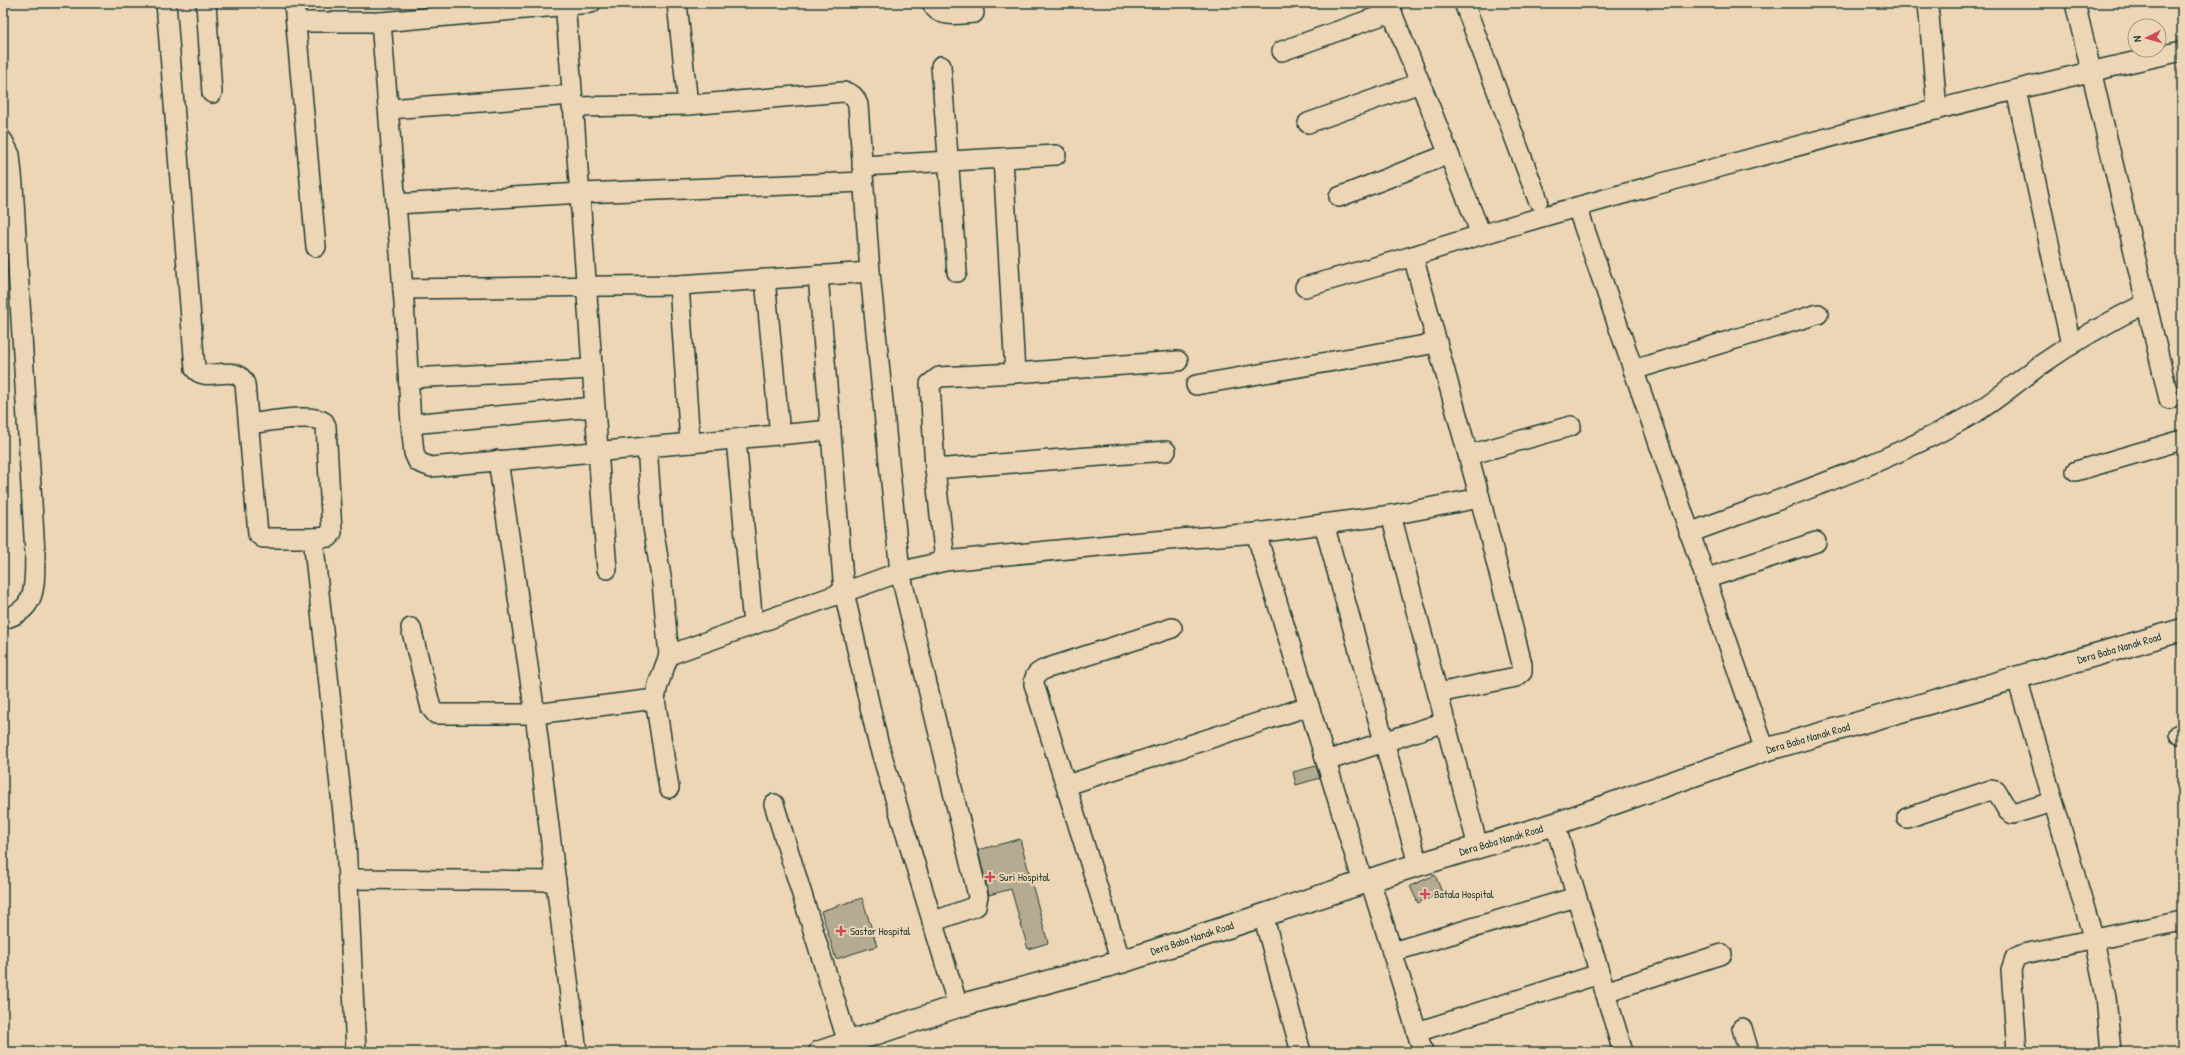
<svg xmlns="http://www.w3.org/2000/svg" width="2185" height="1055" font-family="'Patrick Hand',sans-serif">
  <style>
    .building { fill: #b4ab92; stroke: #1f3d34 }
    .lines { fill: none; stroke-linecap: round; stroke-linejoin: round }
    .minor-casing { stroke: #1f3d34; stroke-width: 22 }
    .major-casing { stroke: #1f3d34; stroke-width: 25 }
    .minor { stroke: #edd6b6; stroke-width: 19 }
    .major { stroke: #edd6b6; stroke-width: 22 }
    .poi-dot { fill: #d1495b; stroke: #edd6b6; stroke-width: 1.5 }
    .labels { text-anchor: middle; stroke-width: 4; stroke-linejoin: round; paint-order: stroke }
    .street-label { font-size: 11px; fill: #1f3d34; stroke: #edd6b6 }
    .poi-label { font-size: 11px; fill: #1f3d34; stroke: #edd6b6; text-anchor: start }
  </style>
  <rect width="100%" height="100%" fill="#edd6b6"/>
  <filter id="ink" filterUnits="userSpaceOnUse"><feTurbulence type="fractalNoise" baseFrequency=".025" numOctaves="2"/><feDisplacementMap in="SourceGraphic" scale="8" xChannelSelector="R" yChannelSelector="G"/><feConvolveMatrix kernelMatrix="1 2 1 2 8 2 1 2 1" color-interpolation-filters="sRGB"/></filter>
  <g filter="url(#ink)">
    <!-- building -->
    <g class="building">
      <path d="M1316 766 1320 778 1296 785 1293 772Z"/>
      <path d="M1020 839 1048 943 1028 949 1011 889 989 895 978 850Z"/>
      <path d="M1435 875 1442 892 1418 903 1410 886Z"/>
      <path d="M862 898 877 946 836 959 821 911Z"/>
    </g>
    <g class="lines">
      <!-- minor casing -->
      <g class="minor-casing">
        <g id="minor">
          <path d="M166 3 195 369C206 384 236 361 245 384L258 534 263 538H313L346 841 356 1052"/>
          <path d="M206 3 212 93"/>
          <path d="M294 3 316 247"/>
          <path d="M565 3C581 191 592 380 607 569"/>
          <path d="M677 3 688 105"/>
          <path d="M932 3C938 19 960 14 974 13"/>
          <path d="M1388 3 1481 234"/>
          <path d="M1464 3 1538 200"/>
          <path d="M1928 3 1937 110"/>
          <path d="M2075 3 2169 399"/>
          <path d="M296 22H381L591 3"/>
          <path d="M381 22 404 302 411 424 414 453 418 462 431 467 831 430"/>
          <path d="M1282 51 1391 12"/>
          <path d="M941 66 957 272"/>
          <path d="M2016 90 2071 345"/>
          <path d="M572 107 688 105 843 92C852 93 855 96 858 105L870 272 900 572 978 896 976 906 932 922"/>
          <path d="M389 109 572 95"/>
          <path d="M1308 123 1420 83"/>
          <path d="M3 141 10 155 13 185 35 553C34 583 39 610 3 619"/>
          <path d="M862 166 1056 155"/>
          <path d="M1339 197 1449 154"/>
          <path d="M396 204 581 193 863 182"/>
          <path d="M1577 207 1765 750"/>
          <path d="M818 275 844 592 878 742 958 1006"/>
          <path d="M765 279 780 435"/>
          <path d="M679 285 690 443"/>
          <path d="M1305 287 1413 256"/>
          <path d="M403 289 679 285 870 272"/>
          <path d="M1633 370 1818 314"/>
          <path d="M1015 373 1178 361"/>
          <path d="M410 378 591 369"/>
          <path d="M1196 385 1437 343"/>
          <path d="M249 424C265 422 311 413 324 422L326 426 332 532 329 537 313 538"/>
          <path d="M411 424 594 407"/>
          <path d="M736 439 753 625"/>
          <path d="M647 447 653 527 662 583 669 655 658 685 655 699 669 788"/>
          <path d="M1469 455 1571 426"/>
          <path d="M498 460 535 714 577 1052"/>
          <path d="M935 469 1166 451"/>
          <path d="M2076 471 2182 440"/>
          <path d="M1391 515 1478 847"/>
          <path d="M1324 524 1418 864"/>
          <path d="M1256 533 1363 882"/>
          <path d="M1689 533C1785 497 1885 465 1973 414 1997 400 2019 380 2042 364 2075 341 2110 321 2146 303"/>
          <path d="M945 561 935 469 930 384 939 377 1015 373 1003 158"/>
          <path d="M1705 579 1816 542"/>
          <path d="M411 628 431 708 436 714H535L655 699"/>
          <path d="M669 655 900 572 945 561 1130 543 1256 533 1391 515 1480 498"/>
          <path d="M2017 678 2094 940 2106 997 2111 1052"/>
          <path d="M1438 693 1516 677 1522 672V664L1480 498 1413 256C1514 223 1617 196 1720 167 1873 125 2027 85 2182 51"/>
          <path d="M2179 734 2182 733"/>
          <path d="M1326 761 1445 722"/>
          <path d="M1067 785 1309 706"/>
          <path d="M774 804 848 1043"/>
          <path d="M1907 818 1991 790 1996 791 2008 811 2013 814 2052 802"/>
          <path d="M1555 824 1623 1052"/>
          <path d="M348 879 556 881"/>
          <path d="M1370 880 1423 1052"/>
          <path d="M1263 915 1301 1052"/>
          <path d="M1392 952 1576 897"/>
          <path d="M1121 962 1034 684C1034 675 1037 673 1045 669L1172 628"/>
          <path d="M1605 992 1722 954"/>
          <path d="M1742 1028 1749 1052"/>
          <path d="M1417 1032 1599 974"/>
          <path d="M2017 1052 2011 970 2015 958 2023 954 2182 921"/>
        </g>
      </g>
      <!-- major casing -->
      <g class="major-casing">
        <path id="major" d="M820 1052 958 1006 1121 962 1401 870 1555 824 1765 750 2182 630"/>
      </g>
      <!-- minor -->
      <use href="#minor" class="minor"/>
      <!-- major -->
      <use href="#major" class="major"/>
    </g>
  </g>
  <!-- markers -->
  <g class="poi-dot">
    <path d="M988 871h4v4h4v4h-4v4h-4v-4h-4v-4h4z"/>
    <path d="M1423 888h4v4h4v4h-4v4h-4v-4h-4v-4h4z"/>
    <path d="M839 925h4v4h4v4h-4v4h-4v-4h-4v-4h4z"/>
  </g>
  <g class="labels">
    <!-- street labels -->
    <g class="street-label">
      <text transform="translate(2119 648) rotate(-16)" y="4">Dera Baba Nanak Road</text>
      <text transform="translate(1808 738) rotate(-16)" y="4">Dera Baba Nanak Road</text>
      <text transform="translate(1501 840) rotate(-16)" y="4">Dera Baba Nanak Road</text>
      <text transform="translate(1192 938) rotate(-18)" y="4">Dera Baba Nanak Road</text>
    </g>
    <!-- poi labels -->
    <g class="poi-label">
      <text x="999" y="881">Suri Hospital</text>
      <text x="1434" y="898">Batala Hospital</text>
      <text x="850" y="935">Sastar Hospital</text>
    </g>
  </g>
  <!-- margin -->
  <rect width="2185" height="1055" fill="none" stroke="#edd6b6" stroke-width="16"/>
  <rect x="8" y="8" width="2169" height="1039" fill="none" stroke="#1f3d34" stroke-width="1.5" filter="url(#ink)"/>
  <!-- north arrow -->
  <g transform="translate(2147 38) rotate(264)"><circle r="19" fill="#edd6b6" stroke="#9b9982"/>
  <path d="M0-3L7 15L0 10L-7 15Z" fill="#d1495b"/>
  <text y="-6" font-size="11" font-weight="bold" text-anchor="middle" fill="#1f3d34">N</text>
  </g>
</svg>
